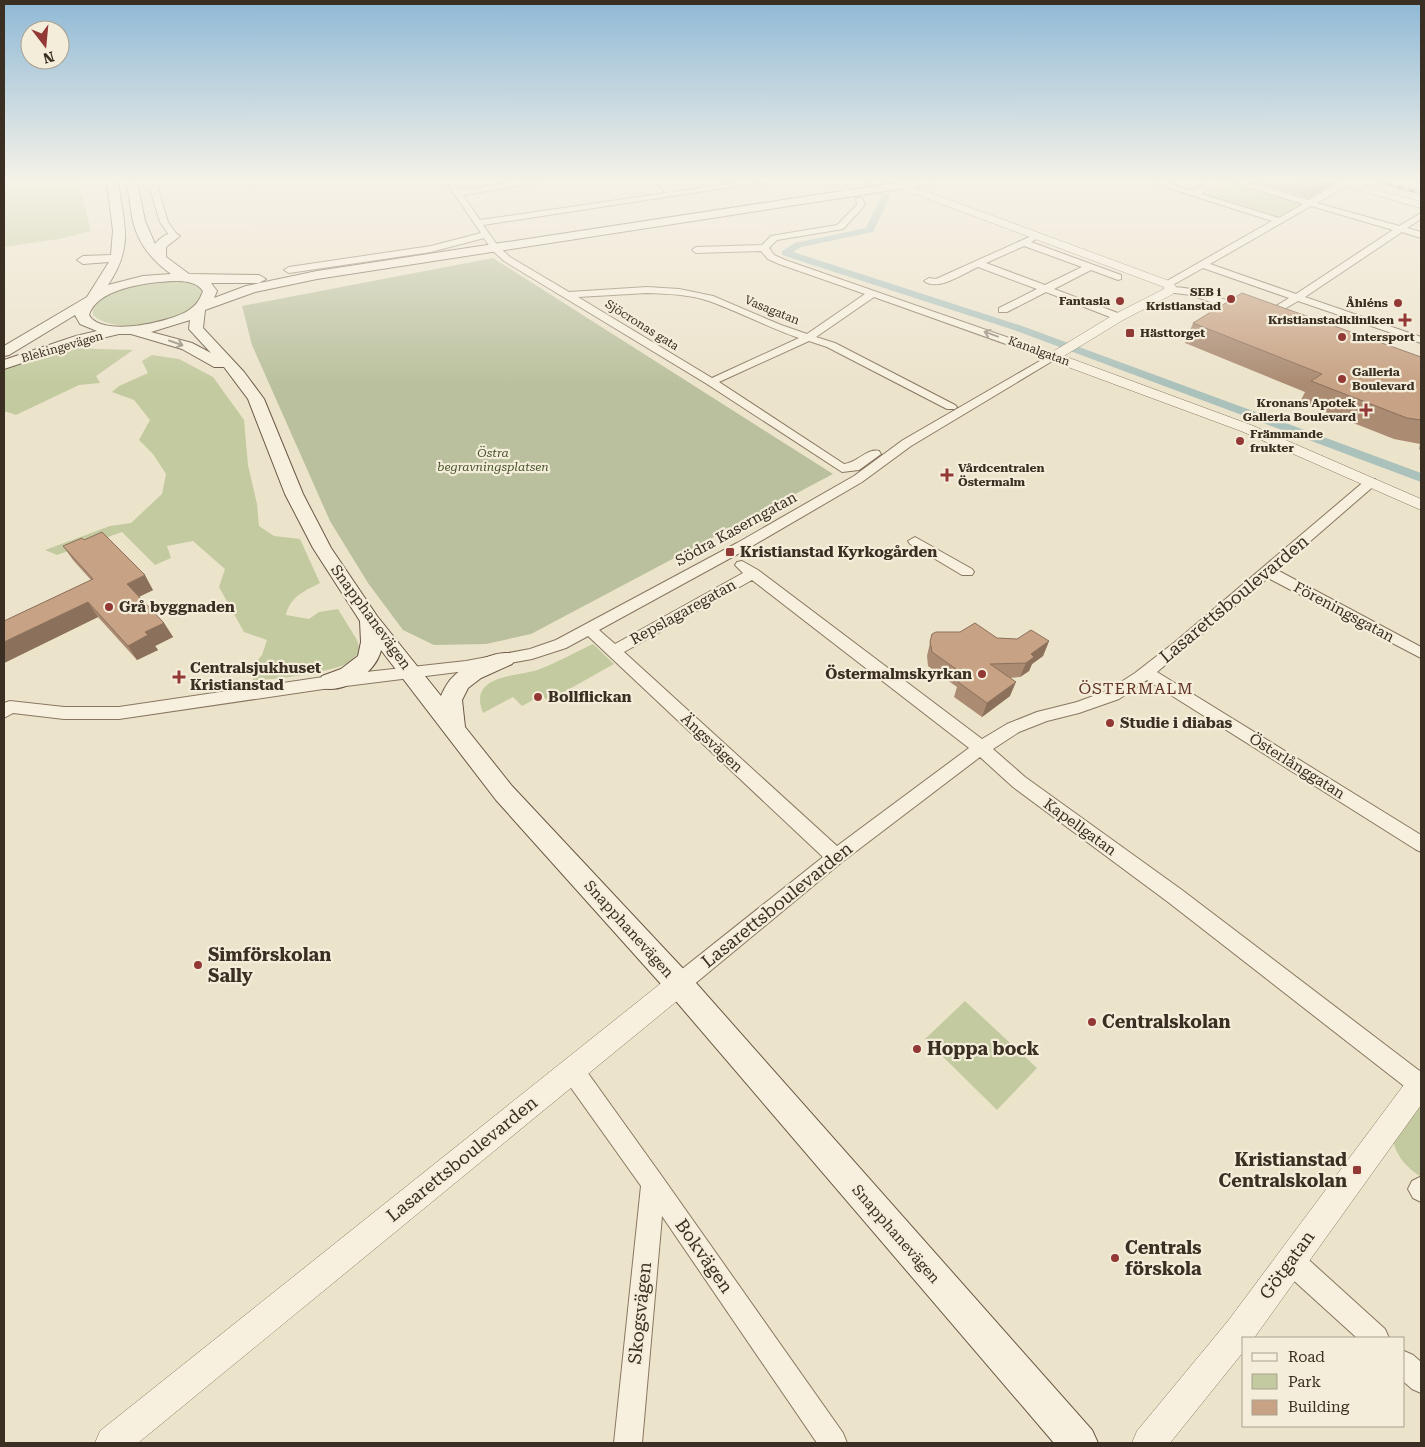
<svg xmlns="http://www.w3.org/2000/svg" width="1425" height="1447" font-family="'Roboto Serif',serif">
  <style>
    .green { fill: #c3ca9f }
    .cemetery { fill: #bac09d }
    .lines { fill: none; stroke-linecap: round; stroke-linejoin: round }
    .canal { fill: #abc1bb; fill-rule: evenodd }
    .minor-casing { stroke: #887760; stroke-width: 2 }
    .tertiary-casing { stroke: #887760; stroke-width: 1 }
    .secondary-casing { stroke: #6a5843; stroke-width: 2 }
    .minor { fill: #f7f0de; fill-rule: evenodd }
    .tertiary { fill: #f7f0de; fill-rule: evenodd }
    .secondary { fill: #f7f0de; fill-rule: evenodd }
    .rail-casing { stroke: #3a2f22; stroke-width: 3 }
    .rail { stroke: #f4edda; stroke-width: 2; stroke-dasharray: 6; stroke-linecap: butt }
    .wall { fill: #ab8b72 }
    .shaded-wall { fill: #8b715c }
    .building { fill: #c7a284; stroke: #8b715c }
    .oneway { stroke: #989080 }
    .poi-dot { fill: #923835; stroke: #f4edda; stroke-width: 2 }
    .labels { text-anchor: middle; stroke-width: 4.5; stroke-linejoin: round; paint-order: stroke }
    .far-poi-label { font-size: 12px; font-weight: bold; fill: #3a2f22; stroke: #f4edda; text-anchor: end }
    .far-street-label { font-size: 12px; fill: #3a2f22; stroke: #f4edda }
    .far-park-label { font-size: 12px; font-style: italic; fill: #48542b; stroke: #f4edda }
    .street-label { font-size: 15px; fill: #3a2f22; stroke: #f4edda }
    .poi-label { font-size: 15px; font-weight: bold; fill: #3a2f22; stroke: #f4edda; text-anchor: start }
    .neighbourhood-label { font-size: 16px; letter-spacing: 1px; fill: #633425; stroke: #f4edda }
    .near-street-label { font-size: 18px; fill: #3a2f22; stroke: #f4edda }
    .near-poi-label { font-size: 18px; font-weight: bold; fill: #3a2f22; stroke: #f4edda; text-anchor: start }
  </style>
  <rect width="100%" height="100%" fill="#ece3cb"/>
  <!-- green -->
  <g class="green">
    <path d="M4 182H78L91 231 59 239 4 247Z"/>
    <path d="M1229 182 1303 204 1278 217 1205 195Z"/>
    <path d="M181 280 194 283 202 288 203 296C186 324 118 337 93 315V307C114 281 150 283 181 280Z"/>
    <path d="M69 348 133 350 96 376 100 383 79 385 16 415 4 411V370Z"/>
    <path d="M152 355 179 359 213 377 244 420 248 465 257 504 259 526 274 536 300 539 320 583C304 591 290 597 286 615L309 619 319 612 338 609 357 640 360 651C356 656 351 661 346 664 326 673 275 680 253 680L252 667 262 655 267 640 244 632 219 587 225 569 193 541 167 546 171 558 155 565 122 532 57 555 45 550 110 526 131 523 162 494 166 474 153 454 139 440 150 420 134 400 112 392 119 386 148 373 142 361Z"/>
    <path d="M593 644 614 664 548 701 542 695 522 706 513 697 483 713C479 703 478 692 487 685 500 674 525 675 540 669 558 662 576 652 593 644Z"/>
    <path d="M965 1001 1037 1068 997 1110 925 1039Z"/>
    <path d="M1421 1108V1177C1407 1168 1397 1157 1393 1141L1416 1109Z"/>
  </g>
  <!-- cemetery -->
  <path class="cemetery" d="M493 258 833 474 531 634 486 644 434 645 403 630 368 583 330 521 252 345 242 306Z"/>
  <g class="lines">
    <!-- canal -->
    <path class="canal" d="M860 182H870L890 196 873 232 801 247 793 252 1022 326 1421 473V482L1014 330 782 255V251L795 243 866 228 881 197Z"/>
    <!-- minor casing -->
    <g class="minor-casing">
      <g id="minor">
        <path d="M148 182H156L168 222 178 236 177 238H171L160 222Z"/>
        <path d="M446 182H454L460 190 517 182H541L463 195 480 220 666 193 656 182H665L674 192 740 182H763L483 225 498 246 510 257 569 292 647 287 679 289 713 296 781 325 807 334 865 294 779 264 768 259 761 251 696 253 692 250 696 247 762 245 771 236 837 225 857 205 856 198H862L865 205 843 229 777 240 769 248 774 255 785 260 1058 355 1059 357 911 446 862 482 747 549 599 630 615 644 743 573 735 565 737 562 742 561 758 570 982 739 1007 724 1037 712 1077 702 1107 691 1135 673 1175 642 1367 479H1375L1377 482 1375 485 1277 570 1421 647V658L1268 578 1157 672 1421 835V852L1415 849 1147 680 1119 699 1079 713 1047 721 1019 732 993 749 1025 777 1182 890 1421 1072V1096L1413 1093 1168 902 1013 787 980 757 842 862 686 991 679 994 672 991 669 984 672 977 823 857 588 636 566 648 532 659 466 671 330 688 119 719H64L13 713 4 718V703L10 701 64 707H119L330 676 466 661 530 649 556 640 737 543 854 476 903 440 1045 358 874 297 816 337 835 343 955 405 957 407 955 409H947L827 347 809 341 719 382 844 464C857 463 867 448 879 451L881 454 859 470 842 472 707 384 504 261 492 250 484 238 431 252 289 273 284 270 289 267 431 246 481 233ZM647 293C667 294 689 294 709 301 739 312 768 327 799 338L712 378 578 297ZM752 580 969 748 837 846 624 652Z"/>
        <path d="M832 182H841L853 193 846 195Z"/>
        <path d="M1150 182H1163L1193 191 1210 182H1221L1201 194 1279 218 1303 204 1232 182H1246L1309 200 1341 182H1347V186L1317 203 1399 226 1421 213V219L1407 228 1421 232V238L1402 232 1305 297 1421 337V343L1298 301 1264 321 1191 295 1167 292 1165 290C1179 278 1245 308 1263 314L1289 298 1203 268 1171 286H1165V282L1272 221ZM1311 206 1393 230 1296 294 1210 264Z"/>
        <path d="M1038 233 1042 236 1031 242 1121 275V279L1118 280 1091 270 1054 289 1123 315V319H1115L1046 292 1007 312H999V308L1037 289 978 267C964 273 938 292 924 281L929 278 936 279ZM1024 246 1082 267 1045 285 986 263Z"/>
        <path d="M915 537 972 569 974 572 972 575H962L910 544 908 541Z"/>
        <path d="M572 1059 580 1062 661 1175 843 1433 847 1443H817L662 1216 642 1443H614L641 1186 564 1078 561 1070 564 1062Z"/>
        <path d="M1420 1177 1421 1178V1202L1413 1198 1408 1189 1412 1181Z"/>
        <path d="M1290 1248 1299 1251 1385 1329 1389 1338H1357L1281 1269 1278 1260 1281 1251Z"/>
        <path d="M1404 1351 1413 1355 1421 1362V1393L1412 1389 1404 1382Z"/>
      </g>
    </g>
    <!-- tertiary casing -->
    <g class="tertiary-casing">
      <g id="tertiary">
        <path d="M892 182H901L1172 282 1176 287 1173 294 1123 320 1064 356 1251 425 1421 499V510L1241 431 1049 360 1047 357 1049 354 1115 314 1164 289V287L893 186Z"/>
        <path d="M1331 182H1348L1421 202V208Z"/>
        <path d="M679 972 688 976 691 984 688 992 138 1443H95L100 1431 670 976Z"/>
        <path d="M1421 1070V1105L1254 1338H1244V1351L1170 1443H1132L1137 1431 1228 1321 1412 1074Z"/>
      </g>
    </g>
    <!-- secondary casing -->
    <g class="secondary-casing">
      <path id="secondary" d="M107 182H118C124 225 134 246 108 285L143 276 171 274C153 261 138 244 133 221 130 208 130 195 126 182H137L145 221 155 244C160 238 166 234 174 232L180 236 166 247V257L189 274 259 275 266 279 259 283H211L217 291 214 298 246 286 317 271 901 182H930L925 185 317 279 255 292 205 310 203 328 244 372 264 399 303 494 331 548 377 616 441 696C444 689 448 681 454 676 465 665 498 649 512 654L516 659 512 664 481 678 468 688 462 700 465 727 512 786 689 975 1092 1430 1098 1443H1054L669 993 496 800 381 650C376 672 345 694 322 688L319 682 322 676 341 669 358 656 361 642 360 621 313 548 285 494 248 399 224 367H214L182 349 131 334H119L85 342 4 369V360L76 336 97 331 80 324 75 315 9 355 4 356V346L87 297 109 262 83 264 77 260 83 256 111 255 113 231ZM159 282C174 281 194 278 203 291 200 299 197 305 189 310 172 322 101 338 89 315 96 291 138 284 159 282ZM190 320 189 329 211 353 192 343 151 332Z"/>
    </g>
    <!-- minor -->
    <use href="#minor" class="minor"/>
    <!-- tertiary -->
    <use href="#tertiary" class="tertiary"/>
    <!-- secondary -->
    <use href="#secondary" class="secondary"/>
    <!-- rail casing -->
    <g class="rail-casing">
      <path id="rail" d="M1380 182 1421 193"/>
    </g>
    <!-- rail -->
    <use href="#rail" class="rail"/>
  </g>
  <!-- wall -->
  <g class="wall">
    <path d="M1254 182H1334L1333 184 1309 198Z"/>
    <path d="M1193 323 1421 357V450L1419 449 1420 444 1394 439 1300 402 1305 392 1185 343Z"/>
    <path d="M84 540 153 590 139 597 164 623 173 637 155 646 158 650 137 660 98 617 4 663V621L91 580 73 560 63 546Z"/>
    <path d="M932 634 997 638 1049 641 1043 656 1032 664 1029 671 1020 677 1009 678 1010 696 982 717 954 697 957 687 928 666 927 656Z"/>
  </g>
  <!-- shaded-wall -->
  <g class="shaded-wall">
    <path d="M1321 182H1334L1333 184 1309 198 1314 186Z"/>
    <path d="M145 575 153 590 136 598 127 584Z"/>
    <path d="M88 602 98 617 4 663V642Z"/>
    <path d="M164 623 173 637 155 646 158 650 137 660 128 646 145 632Z"/>
    <path d="M1049 641 1043 656 1032 664 1029 671 1020 677 1026 663 1031 654Z"/>
    <path d="M1016 682 1010 696 982 717 987 703Z"/>
  </g>
  <!-- building -->
  <g class="building">
    <path d="M1300 182H1321L1314 186Z"/>
    <path d="M1242 293 1421 357V420L1407 418 1311 381 1322 374 1193 323Z"/>
    <path d="M102 532 145 575 127 584 164 623 145 632 148 635 128 646 88 602 4 642V621L93 579 63 546 82 538 84 540Z"/>
    <path d="M975 623 997 638 1017 639 1031 630 1049 641 1031 654 1034 657 1026 663 990 664 1016 682 987 703 958 682 966 676 932 652 930 642 932 634 936 632H960Z"/>
  </g>
  <!-- one-way arrows -->
  <defs><path id="oneway-shaft" d="M-6 0H5M1.5-3L5.5 0L1.5 3" fill="none" stroke-width="1.6" stroke-linecap="round" stroke-linejoin="round" transform="scale(1.25)"/></defs>
  <g class="oneway">
    <use href="#oneway-shaft" transform="translate(991 334) rotate(-160)"/>
    <use href="#oneway-shaft" transform="translate(176 343) rotate(19)"/>
  </g>
  <!-- sky -->
  <linearGradient id="sky" x2="0" y2="1"><stop stop-color="#8fb9d6"/><stop offset="0.47" stop-color="#f6f2e8"/><stop offset="1" stop-color="#f6f2e8" stop-opacity="0"/></linearGradient>
  <rect width="1425" height="385" fill="url(#sky)"/>
  <!-- markers -->
  <g class="poi-dot">
    <circle cx="1231" cy="299" r="5"/>
    <circle cx="1120" cy="301" r="5"/>
    <circle cx="1398" cy="303" r="5"/>
    <path d="M1402.5 312.5h5v5h5v5h-5v5h-5v-5h-5v-5h5z"/>
    <rect x="1125" y="328" width="10" height="10" rx="2.5"/>
    <circle cx="1342" cy="337" r="5"/>
    <circle cx="1342" cy="379" r="5"/>
    <path d="M1363.5 402.5h5v5h5v5h-5v5h-5v-5h-5v-5h5z"/>
    <circle cx="1240" cy="441" r="5"/>
    <path d="M944.5 467.5h5v5h5v5h-5v5h-5v-5h-5v-5h5z"/>
    <rect x="725" y="547" width="10" height="10" rx="2.5"/>
    <circle cx="109" cy="607" r="5"/>
    <circle cx="982" cy="674" r="5"/>
    <path d="M176.5 669.5h5v5h5v5h-5v5h-5v-5h-5v-5h5z"/>
    <circle cx="538" cy="697" r="5"/>
    <circle cx="1110" cy="723" r="5"/>
    <circle cx="198" cy="965" r="5"/>
    <circle cx="1092" cy="1022" r="5"/>
    <circle cx="917" cy="1049" r="5"/>
    <rect x="1352" y="1165" width="10" height="10" rx="2.5"/>
    <circle cx="1115" cy="1258" r="5"/>
  </g>
  <g class="labels">
    <!-- far-poi labels -->
    <g class="far-poi-label">
      <text x="1221" y="296">SEB i<tspan x="1221" dy="14">Kristianstad</tspan></text>
      <text x="1110" y="305">Fantasia</text>
      <text x="1388" y="307">Åhléns</text>
      <text x="1394" y="324">Kristianstadkliniken</text>
      <text x="1140" y="337" text-anchor="start">Hästtorget</text>
      <text x="1352" y="341" text-anchor="start">Intersport</text>
      <text x="1352" y="376" text-anchor="start">Galleria<tspan x="1352" dy="14">Boulevard</tspan></text>
      <text x="1356" y="407">Kronans Apotek<tspan x="1356" dy="14">Galleria Boulevard</tspan></text>
      <text x="1250" y="438" text-anchor="start">Främmande<tspan x="1250" dy="14">frukter</tspan></text>
      <text x="958" y="472" text-anchor="start">Vårdcentralen<tspan x="958" dy="14">Östermalm</tspan></text>
    </g>
    <!-- far-street labels -->
    <g class="far-street-label">
      <text transform="translate(772 310) rotate(22)" y="4">Vasagatan</text>
      <text transform="translate(642 325) rotate(32)" y="4">Sjöcronas gata</text>
      <text transform="translate(62 347) rotate(-16)" y="4">Blekingevägen</text>
      <text transform="translate(1039 351) rotate(20)" y="4">Kanalgatan</text>
    </g>
    <!-- far-park labels -->
    <g class="far-park-label">
      <text x="493" y="457">Östra<tspan x="493" dy="14">begravningsplatsen</tspan></text>
    </g>
    <!-- street labels -->
    <g class="street-label">
      <text transform="translate(736 529) rotate(-29)" y="5">Södra Kaserngatan</text>
      <text transform="translate(683 612) rotate(-29)" y="5">Repslagaregatan</text>
      <text transform="translate(1344 612) rotate(28)" y="5">Föreningsgatan</text>
      <text transform="translate(371 617) rotate(54)" y="5">Snapphanevägen</text>
      <text transform="translate(712 743) rotate(43)" y="5">Ängsvägen</text>
      <text transform="translate(1297 766) rotate(32)" y="5">Österlånggatan</text>
      <text transform="translate(1080 827) rotate(36)" y="5">Kapellgatan</text>
      <text transform="translate(629 929) rotate(48)" y="5">Snapphanevägen</text>
      <text transform="translate(896 1234) rotate(49)" y="5">Snapphanevägen</text>
    </g>
    <!-- poi labels -->
    <g class="poi-label">
      <text x="740" y="557">Kristianstad Kyrkogården</text>
      <text x="119" y="612">Grå byggnaden</text>
      <text x="190" y="673">Centralsjukhuset<tspan x="190" dy="17">Kristianstad</tspan></text>
      <text x="972" y="679" text-anchor="end">Östermalmskyrkan</text>
      <text x="548" y="702">Bollflickan</text>
      <text x="1120" y="728">Studie i diabas</text>
    </g>
    <!-- neighbourhood labels -->
    <g class="neighbourhood-label">
      <text x="1136" y="694">ÖSTERMALM</text>
    </g>
    <!-- near-street labels -->
    <g class="near-street-label">
      <text transform="translate(1234 599) rotate(-40)" y="6">Lasarettsboulevarden</text>
      <text transform="translate(777 905) rotate(-39)" y="6">Lasarettsboulevarden</text>
      <text transform="translate(462 1159) rotate(-39)" y="6">Lasarettsboulevarden</text>
      <text transform="translate(704 1256) rotate(55)" y="6">Bokvägen</text>
      <text transform="translate(1287 1265) rotate(-54)" y="6">Götgatan</text>
      <text transform="translate(640 1313) rotate(-84)" y="6">Skogsvägen</text>
    </g>
    <!-- near-poi labels -->
    <g class="near-poi-label">
      <text x="208" y="961">Simförskolan<tspan x="208" dy="21">Sally</tspan></text>
      <text x="1102" y="1028">Centralskolan</text>
      <text x="927" y="1055">Hoppa bock</text>
      <text x="1347" y="1166" text-anchor="end">Kristianstad<tspan x="1347" dy="21">Centralskolan</tspan></text>
      <text x="1125" y="1254">Centrals<tspan x="1125" dy="21">förskola</tspan></text>
    </g>
  </g>
  <!-- border -->
  <rect width="1425" height="1447" fill="none" stroke="#3a2f22" stroke-width="10"/>
  <!-- legend -->
  <rect x="1242" y="1337" width="162" height="90" fill="#f4edda" stroke="#aaa190"/>
  <rect x="1252" y="1353" width="25" height="8" fill="#f7f0de" stroke="#aaa190"/>
  <text x="1288" y="1362" font-size="15" fill="#3a2f22">Road</text>
  <rect x="1252" y="1374" width="25" height="15" fill="#c3ca9f" stroke="#aaa190"/>
  <text x="1288" y="1387" font-size="15" fill="#3a2f22">Park</text>
  <rect x="1252" y="1400" width="25" height="15" fill="#c7a284" stroke="#aaa190"/>
  <text x="1288" y="1412" font-size="15" fill="#3a2f22">Building</text>
  <!-- north arrow -->
  <g transform="translate(45 45) rotate(164)"><circle r="24" fill="#f4edda" stroke="#aaa190"/>
  <path d="M0-4L9 19L0 12L-9 19Z" fill="#923835"/>
  <text y="-8" font-size="14" font-weight="bold" text-anchor="middle" fill="#3a2f22">N</text>
  </g>
</svg>
